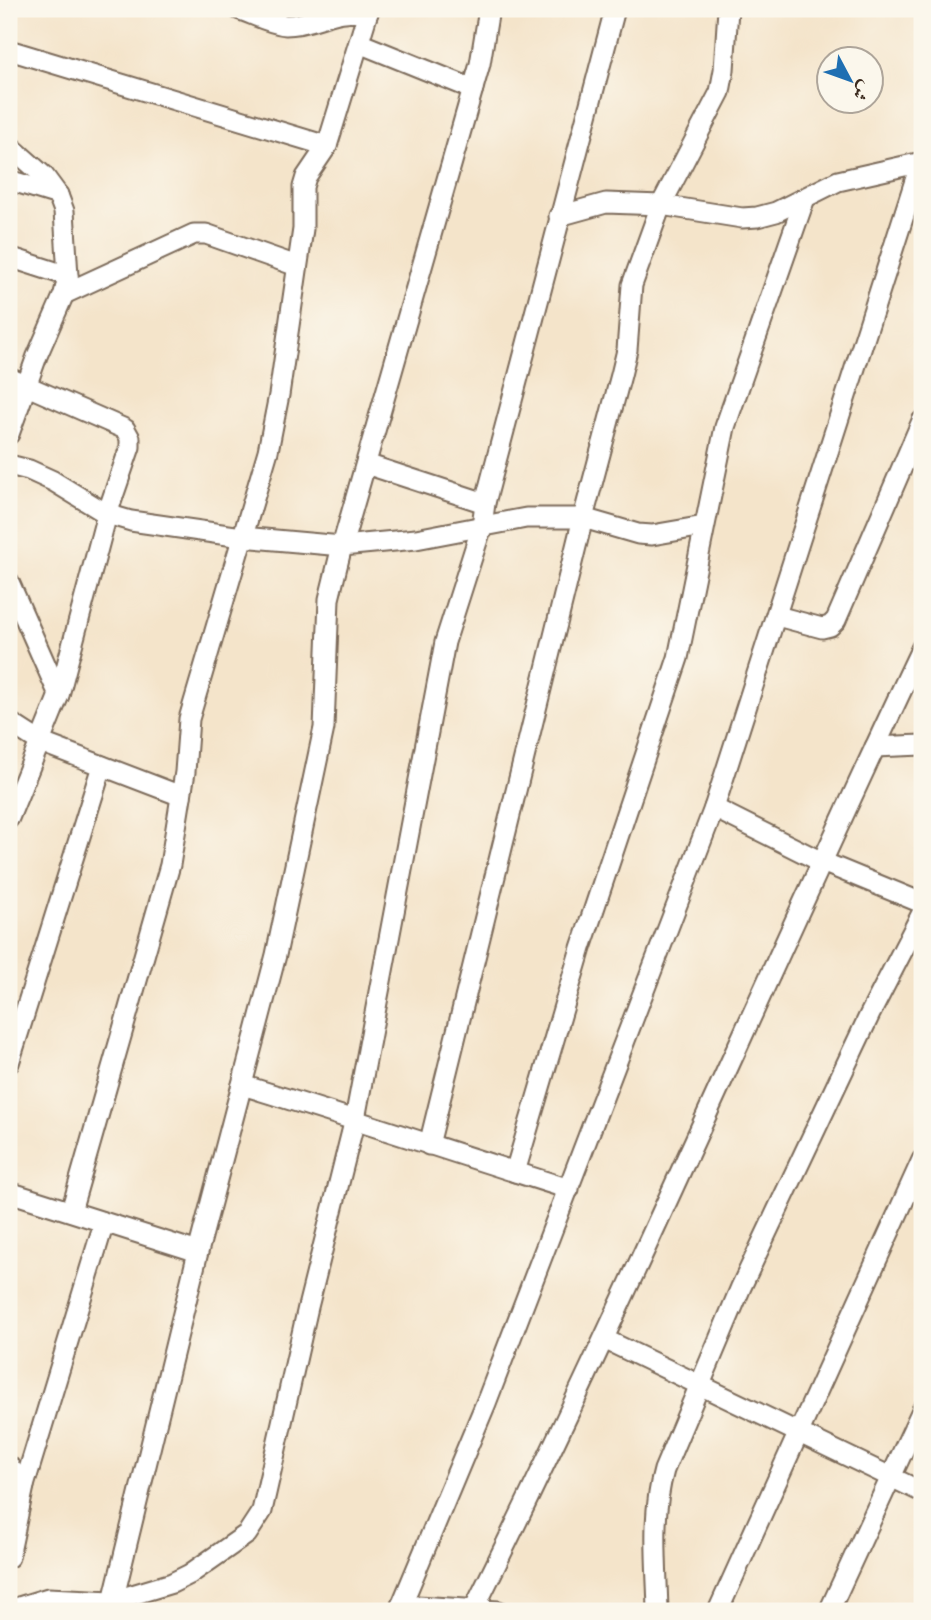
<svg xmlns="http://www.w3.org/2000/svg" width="931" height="1620" font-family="'IM FELL French Canon',Amiri,serif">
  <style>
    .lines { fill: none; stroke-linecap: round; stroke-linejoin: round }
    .minor-casing { stroke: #7c6b5a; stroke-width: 23 }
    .minor { stroke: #fff; stroke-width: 19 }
  </style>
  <rect width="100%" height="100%" fill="#fbf7ec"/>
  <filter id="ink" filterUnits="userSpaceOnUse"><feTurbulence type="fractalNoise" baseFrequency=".0143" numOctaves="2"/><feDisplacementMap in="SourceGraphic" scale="14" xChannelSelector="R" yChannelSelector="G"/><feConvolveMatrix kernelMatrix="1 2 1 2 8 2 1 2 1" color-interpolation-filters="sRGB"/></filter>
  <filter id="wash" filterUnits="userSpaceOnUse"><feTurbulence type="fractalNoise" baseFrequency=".00686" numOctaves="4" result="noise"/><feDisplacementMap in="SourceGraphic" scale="28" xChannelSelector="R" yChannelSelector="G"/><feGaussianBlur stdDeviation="1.57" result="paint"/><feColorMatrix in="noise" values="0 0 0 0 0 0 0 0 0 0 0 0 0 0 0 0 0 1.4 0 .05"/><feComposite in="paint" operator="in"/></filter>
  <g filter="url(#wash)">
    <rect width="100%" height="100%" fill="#f4e4ca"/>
  </g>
  <g filter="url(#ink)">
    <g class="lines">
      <!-- minor casing -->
      <g class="minor-casing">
        <g id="minor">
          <path d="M238 9C253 14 270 24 286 25 316 25 333 6 368 13"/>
          <path d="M359 43 473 89"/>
          <path d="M9 50 327 146"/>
          <path d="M9 145 44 176 58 195 64 211 68 276 64 294 37 356 9 434"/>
          <path d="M9 180 58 195"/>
          <path d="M559 216 606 203 661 205 742 218 757 217 776 212 838 181 922 162"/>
          <path d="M9 257 68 276"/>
          <path d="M64 294 194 234H206L297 266"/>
          <path d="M9 378 125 429 130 438V447L107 514 59 695 9 818"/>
          <path d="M366 464 485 503"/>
          <path d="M9 465 29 470 53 481 107 514 131 521 242 537 342 546 416 539 526 518H583L638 534 652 535 704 526"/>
          <path d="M9 582 59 695"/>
          <path d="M777 616 822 628 830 626 836 620 922 421"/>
          <path d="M9 722 40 742 181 796"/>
          <path d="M875 747 922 745"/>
          <path d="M714 808 820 861 922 903"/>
          <path d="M9 1063 102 766"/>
          <path d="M242 1085C352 1118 460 1155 569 1189"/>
          <path d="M429 1145 583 518 621 375 627 350 632 285 661 205 720 92 724 70 728 9"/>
          <path d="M515 1172 581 948 678 658 725 427 805 198"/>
          <path d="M9 1192 198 1252"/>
          <path d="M71 1211 170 865 185 772 189 719 268 451 279 395 303 229V187L306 177 327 146 369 9"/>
          <path d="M604 1339 922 1492"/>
          <path d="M9 1466 24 1486"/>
          <path d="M9 1557 24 1486 104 1223"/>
          <path d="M401 1605 498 1611"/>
          <path d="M111 1609 198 1252 276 955 324 728 329 599 342 546 480 64 489 9"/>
          <path d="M9 1610 48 1598 112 1601 172 1583 190 1574 247 1534 262 1511 308 1307 355 1119 445 642 482 526 485 503 615 9"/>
          <path d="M399 1611 486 1403 714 808 921 162"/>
          <path d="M473 1611C631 1293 770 967 922 647"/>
          <path d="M658 1611C657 1564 651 1516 664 1470L741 1287 870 1014 922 913"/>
          <path d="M718 1611 922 1160"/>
          <path d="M829 1611 922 1410"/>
        </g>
      </g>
      <!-- minor -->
      <use href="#minor" class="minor"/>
    </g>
  </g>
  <!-- margin -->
  <rect width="931" height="1620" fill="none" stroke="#fbf7ec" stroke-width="35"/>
  <!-- north arrow -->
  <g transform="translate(850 80) rotate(131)"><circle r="33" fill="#fbf7ec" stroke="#aea59a" stroke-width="2"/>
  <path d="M0-5L12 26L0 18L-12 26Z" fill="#1f6fb2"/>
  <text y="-10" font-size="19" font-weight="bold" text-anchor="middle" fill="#3b2a1e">ش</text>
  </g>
</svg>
